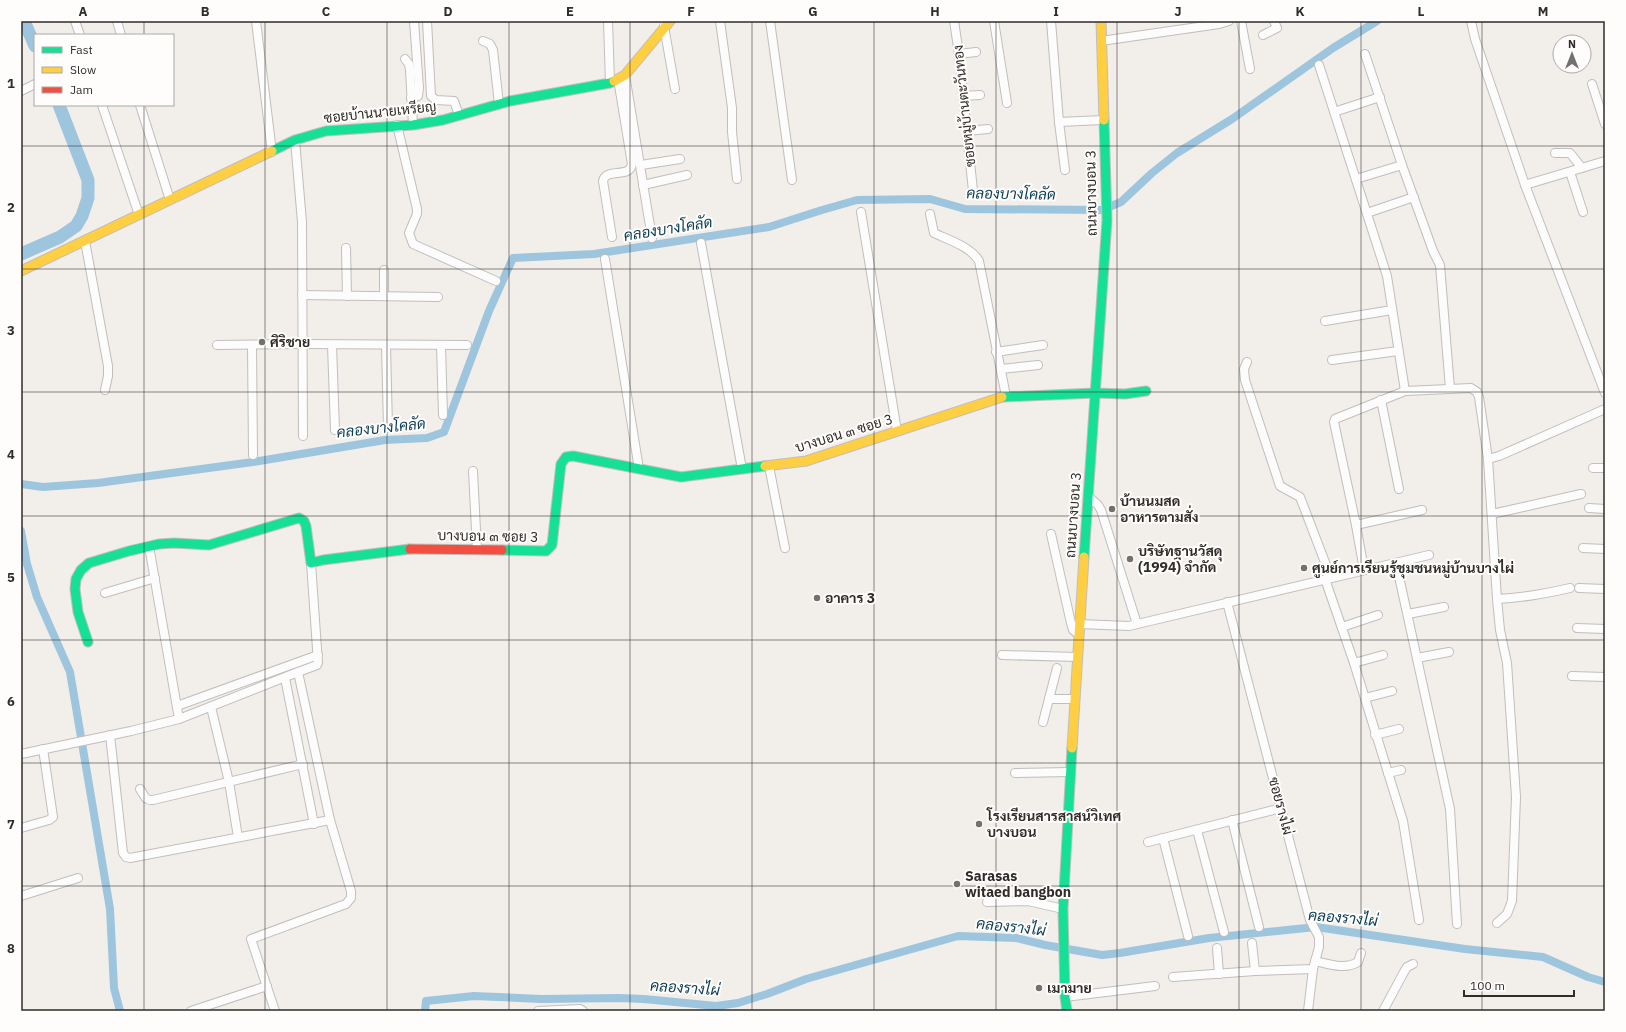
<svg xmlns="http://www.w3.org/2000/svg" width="1626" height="1032" font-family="'IBM Plex Sans',Sarabun,sans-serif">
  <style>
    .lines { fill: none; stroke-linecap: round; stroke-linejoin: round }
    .canal { stroke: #9dc5de; stroke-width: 8 }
    .river { stroke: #9dc5de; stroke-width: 13 }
    .street-casing { stroke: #c2bebb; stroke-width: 10 }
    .fast-casing { stroke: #c2bebb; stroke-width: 11 }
    .slow-casing { stroke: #c2bebb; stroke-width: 11 }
    .jam-casing { stroke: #c2bebb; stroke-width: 11 }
    .street { stroke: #fdfcfc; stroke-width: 8 }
    .fast { stroke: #16e098; stroke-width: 9 }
    .slow { stroke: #ffcf43; stroke-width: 9 }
    .jam { stroke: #f24e42; stroke-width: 9 }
    .grid { fill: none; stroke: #2f2c2a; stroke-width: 1; stroke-opacity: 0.55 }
    .poi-dot { fill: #73706d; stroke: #fefdfb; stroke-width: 1.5 }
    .labels { text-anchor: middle; stroke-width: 4; stroke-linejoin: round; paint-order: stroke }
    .street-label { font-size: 14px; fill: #2f2c2a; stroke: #fefdfb }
    .poi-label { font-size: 14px; font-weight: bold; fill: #2f2c2a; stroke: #fefdfb; text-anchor: start }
    .water-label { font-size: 15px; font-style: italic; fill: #0b3d56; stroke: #fefdfb }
    .neatline { fill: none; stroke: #2f2c2a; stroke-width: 1.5 }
    .grid-label { font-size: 13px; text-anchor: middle; font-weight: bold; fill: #2f2c2a }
  </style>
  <rect width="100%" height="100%" fill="#f2eeea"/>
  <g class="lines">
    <!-- canal -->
    <g class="canal">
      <path d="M21 484 43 487 98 483 253 462 385 440 427 438 444 432 489 311 513 258 594 254 769 227 822 210 857 200 930 199 965 209 1102 210 1121 202 1152 173 1177 153 1232 119 1333 48 1377 21"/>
      <path d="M21 531 27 564 37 597 70 672 110 909 114 988 120 1011"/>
      <path d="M425 1011 426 1001 474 996 541 999 619 998 644 999 716 1006 738 1003 767 994 806 979 958 936 1016 938 1045 945 1102 955 1120 953 1209 938 1316 927 1465 949 1543 957 1588 977 1605 982"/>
    </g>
    <!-- river -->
    <g class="river">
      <path d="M24 21 35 46"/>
      <path d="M21 254 60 237 76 226 82 216 88 198V180L59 105"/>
    </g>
    <!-- street casing -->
    <g class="street-casing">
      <g id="street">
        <path d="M75 21 80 35"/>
        <path d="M117 21 121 35"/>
        <path d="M256 21 272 152"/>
        <path d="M427 21 431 96 436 100 454 101 459 115"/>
        <path d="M608 21 610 83"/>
        <path d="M720 21 732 108V132L737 179"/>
        <path d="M770 21 792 180"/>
        <path d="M954 21 959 54 973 191"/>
        <path d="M994 21 1007 103"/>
        <path d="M1051 21 1059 122 1065 170"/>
        <path d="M1241 21 1250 69"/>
        <path d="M1471 21 1475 39 1525 185 1605 393"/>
        <path d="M664 26 675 89"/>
        <path d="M1263 35 1277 28 1274 21"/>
        <path d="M483 41 490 44 493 50 499 104"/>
        <path d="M1101 41 1219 24 1229 21"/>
        <path d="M959 54 976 52"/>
        <path d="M1365 54 1402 165 1433 251 1440 265 1450 389"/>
        <path d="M405 59 409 64 410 70 413 125"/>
        <path d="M1319 65 1387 276 1405 391"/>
        <path d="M625 75 652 238"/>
        <path d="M1592 84 1605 124"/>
        <path d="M21 91 35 84"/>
        <path d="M963 96 980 95"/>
        <path d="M411 98 418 96 419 88 414 21"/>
        <path d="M102 105 139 215"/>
        <path d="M140 105 170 200"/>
        <path d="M1334 112 1380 97"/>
        <path d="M1059 122 1103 120"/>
        <path d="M397 125 417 209V214L409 233 413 244 496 281"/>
        <path d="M967 131 988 129"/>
        <path d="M295 140 302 222 303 436"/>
        <path d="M1555 153H1570L1582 168"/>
        <path d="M641 165 680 159"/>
        <path d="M1570 172 1583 212"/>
        <path d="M1356 179 1402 165"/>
        <path d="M643 185 687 175"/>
        <path d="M1525 185 1605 161"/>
        <path d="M861 212 897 431"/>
        <path d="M1367 213 1414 197"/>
        <path d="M930 214 934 233C949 240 971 247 979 261L1006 396"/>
        <path d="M612 237 603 181C606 167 630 179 632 164L618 79"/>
        <path d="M85 241 108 366V376L105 390"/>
        <path d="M701 243 742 469"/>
        <path d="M346 248 347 296"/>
        <path d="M605 259 639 469"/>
        <path d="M384 270V296"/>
        <path d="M302 295 438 297"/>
        <path d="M1325 321 1392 310"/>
        <path d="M217 345 302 344 467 345"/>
        <path d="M252 345 253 455"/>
        <path d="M332 345 335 430"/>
        <path d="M386 345 388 428"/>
        <path d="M441 345 443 415"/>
        <path d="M996 352 1043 345"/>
        <path d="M1332 360 1398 351"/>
        <path d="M1247 362 1244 369 1245 380 1280 486 1300 497 1331 578"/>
        <path d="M1001 369 1038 365"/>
        <path d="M1381 400 1399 489"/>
        <path d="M1488 459 1497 599 1500 630 1507 663 1516 797 1512 901 1507 914 1497 923"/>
        <path d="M769 466 785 548"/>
        <path d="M1593 468H1605"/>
        <path d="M473 471 477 550"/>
        <path d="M1089 497 1098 505 1101 510 1137 624"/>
        <path d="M1589 508 1605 509"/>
        <path d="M1492 514 1581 494"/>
        <path d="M1356 525 1422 510"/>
        <path d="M1051 534 1071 623 1073 630 1078 634"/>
        <path d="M149 546 179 719"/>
        <path d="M1583 548 1605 549"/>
        <path d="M1396 563 1450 809 1457 924"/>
        <path d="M1364 570 1356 525 1334 422 1335 419 1405 391 1471 388 1477 392 1479 397 1488 459 1499 456 1605 409"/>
        <path d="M1325 579 1354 663 1403 821 1419 920"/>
        <path d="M1579 588 1605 589"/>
        <path d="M105 593 155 578"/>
        <path d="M1497 599C1523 598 1544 594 1570 588"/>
        <path d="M1227 602 1310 920 1319 937V947L1313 969 1308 1011"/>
        <path d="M1408 614 1444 607"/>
        <path d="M1079 624 1129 626 1429 555"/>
        <path d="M1342 627 1378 615"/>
        <path d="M1577 628 1605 629"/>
        <path d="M1002 655 1077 657"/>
        <path d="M1417 658 1449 652"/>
        <path d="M1354 663 1383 655"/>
        <path d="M1572 676 1605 677"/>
        <path d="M285 678 314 824"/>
        <path d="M1365 698 1392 691"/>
        <path d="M1049 699H1075"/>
        <path d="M177 706 318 655"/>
        <path d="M211 707 229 782 238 837"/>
        <path d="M1043 722 1057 668"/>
        <path d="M110 735 123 853 126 857 130 858 330 820"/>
        <path d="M1375 735 1399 729"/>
        <path d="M21 754 131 731 179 719 298 672"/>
        <path d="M1015 773 1070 772"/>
        <path d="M1388 773 1401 770"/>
        <path d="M140 789C144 795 145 801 153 800L303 764"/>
        <path d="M1232 820 1259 927"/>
        <path d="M21 828 49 820 53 817 43 749"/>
        <path d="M1197 830 1224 932"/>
        <path d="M1163 838 1188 936"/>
        <path d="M1148 842 1281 808"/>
        <path d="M21 896 78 878"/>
        <path d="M987 902 1028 901 1063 909"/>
        <path d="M1252 943 1255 971"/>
        <path d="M1217 948 1219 974"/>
        <path d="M1315 961C1329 964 1345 970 1358 962L1361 953"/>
        <path d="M1173 977 1255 971 1313 969"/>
        <path d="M1065 997 1155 986"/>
        <path d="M191 1011 267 986"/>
        <path d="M275 1011 251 939 346 904 351 898V891L330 820 298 672 317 665 318 663 311 563"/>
        <path d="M538 1011 580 1009 583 1011"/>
        <path d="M1383 1011 1404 972 1407 967 1413 964"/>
      </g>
    </g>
    <!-- fast casing -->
    <g class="fast-casing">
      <g id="fast">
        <path d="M272 151 295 140 326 131 413 125 443 120 510 101 610 83 614 81"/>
        <path d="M1002 397 1095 393 1125 394 1146 391"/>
        <path d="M502 550 546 551 552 545 561 464 566 457 573 456 681 477 765 466"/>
        <path d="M1084 557 1107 220 1104 120"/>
        <path d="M88 642 78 612 75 589 76 579 81 570 89 563 129 551 159 544 174 543 209 545 299 518 304 521 306 526 311 563 323 560 410 549"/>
        <path d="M1067 1011 1065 997 1063 909 1072 748"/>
      </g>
    </g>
    <!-- slow casing -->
    <g class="slow-casing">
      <g id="slow">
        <path d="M1101 21 1104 120"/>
        <path d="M614 81 625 75 670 21"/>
        <path d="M21 271 272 151"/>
        <path d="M765 466 806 461 1002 397"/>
        <path d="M1072 748 1084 557"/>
      </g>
    </g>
    <!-- jam casing -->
    <g class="jam-casing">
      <path id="jam" d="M410 549 502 550"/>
    </g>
    <!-- street -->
    <use href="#street" class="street"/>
    <!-- fast -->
    <use href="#fast" class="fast"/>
    <!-- slow -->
    <use href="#slow" class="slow"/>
    <!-- jam -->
    <use href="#jam" class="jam"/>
  </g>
  <!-- grid -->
  <path class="grid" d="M144 21V35M265 21V1011M387 21V1011M509 21V1011M630 21V1011M752 21V1011M874 21V1011M996 21V1011M1117 21V1011M1239 21V1011M1361 21V1011M1482 21V1011M144 105V1011M21 146H1605M21 269H1605M21 392H1605M21 516H1605M21 640H1605M21 763H1605M21 886H1605"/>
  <!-- markers -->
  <g class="poi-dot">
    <circle cx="262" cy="342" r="4"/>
    <circle cx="1112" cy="509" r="4"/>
    <circle cx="1130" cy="559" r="4"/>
    <circle cx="1304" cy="568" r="4"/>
    <circle cx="817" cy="598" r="4"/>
    <circle cx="979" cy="824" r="4"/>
    <circle cx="957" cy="884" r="4"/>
    <circle cx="1039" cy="988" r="4"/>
  </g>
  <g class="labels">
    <!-- street labels -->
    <g class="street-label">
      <text transform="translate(964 106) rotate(-96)" y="5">ซอยหมู่บ้านตะวันทอง</text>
      <text transform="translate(380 112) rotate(-6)" y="5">ซอยบ้านนายเหรียญ</text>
      <text transform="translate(1091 193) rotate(-91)" y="5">ถนนบางบอน 3</text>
      <text transform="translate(844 433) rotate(-17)" y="5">บางบอน ๓ ซอย 3</text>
      <text transform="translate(1073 515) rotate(-86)" y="5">ถนนบางบอน 3</text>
      <text transform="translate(488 536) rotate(1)" y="5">บางบอน ๓ ซอย 3</text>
      <text transform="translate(1281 806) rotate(75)" y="5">ซอยรางไผ่</text>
    </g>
    <!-- poi labels -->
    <g class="poi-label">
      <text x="270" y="347">ศิริชาย</text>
      <text x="1120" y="506">บ้านนมสด<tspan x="1120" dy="16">อาหารตามสั่ง</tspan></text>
      <text x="1138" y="556">บริษัทฐานวัสดุ<tspan x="1138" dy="16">(1994) จำกัด</tspan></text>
      <text x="1312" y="573">ศูนย์การเรียนรู้ชุมชนหมู่บ้านบางไผ่</text>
      <text x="825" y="603">อาคาร 3</text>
      <text x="987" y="821">โรงเรียนสารสาสน์วิเทศ<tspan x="987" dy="16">บางบอน</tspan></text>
      <text x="965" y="881">Sarasas<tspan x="965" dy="16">witaed bangbon</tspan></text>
      <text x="1047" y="993">เมามาย</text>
    </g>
    <!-- water labels -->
    <g class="water-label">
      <text transform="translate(1011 194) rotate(1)" y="5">คลองบางโคลัด</text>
      <text transform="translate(668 229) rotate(-9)" y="5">คลองบางโคลัด</text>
      <text transform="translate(381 428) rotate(-6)" y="5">คลองบางโคลัด</text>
      <text transform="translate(1343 918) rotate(5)" y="5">คลองรางไผ่</text>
      <text transform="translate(1011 927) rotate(6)" y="5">คลองรางไผ่</text>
      <text transform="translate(685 988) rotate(4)" y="5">คลองรางไผ่</text>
    </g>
  </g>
  <!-- border -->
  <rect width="1626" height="1032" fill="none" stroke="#fefdfb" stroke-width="44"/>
  <!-- legend -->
  <rect x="34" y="34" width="140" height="72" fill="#fefdfb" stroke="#aba9a7"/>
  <rect x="42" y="47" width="20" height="6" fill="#16e098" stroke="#aba9a7"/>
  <text x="70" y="54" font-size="12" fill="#2f2c2a">Fast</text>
  <rect x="42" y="67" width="20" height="6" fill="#ffcf43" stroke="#aba9a7"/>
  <text x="70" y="74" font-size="12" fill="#2f2c2a">Slow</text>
  <rect x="42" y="87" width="20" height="6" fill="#f24e42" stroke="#aba9a7"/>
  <text x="70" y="94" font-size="12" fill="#2f2c2a">Jam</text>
  <!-- north arrow -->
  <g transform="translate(1572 54)"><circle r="19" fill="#fefdfb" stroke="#aba9a7"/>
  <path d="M0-3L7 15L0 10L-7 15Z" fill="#73706d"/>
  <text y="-6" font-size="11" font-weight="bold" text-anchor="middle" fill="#2f2c2a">N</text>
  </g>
  <!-- scale -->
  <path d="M1464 990v6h110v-6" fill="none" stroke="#2f2c2a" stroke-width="2"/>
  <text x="1470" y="990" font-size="12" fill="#2f2c2a" stroke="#fefdfb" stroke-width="3" paint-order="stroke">100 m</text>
  <rect x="22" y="22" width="1582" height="988" class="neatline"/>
  <g class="grid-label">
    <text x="83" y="16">A</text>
    <text x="205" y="16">B</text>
    <text x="326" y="16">C</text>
    <text x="448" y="16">D</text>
    <text x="570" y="16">E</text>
    <text x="691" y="16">F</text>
    <text x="813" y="16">G</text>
    <text x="935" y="16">H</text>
    <text x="1056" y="16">I</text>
    <text x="1178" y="16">J</text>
    <text x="1300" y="16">K</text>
    <text x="1421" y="16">L</text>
    <text x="1543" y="16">M</text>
    <text x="11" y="88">1</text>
    <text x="11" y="212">2</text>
    <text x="11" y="335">3</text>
    <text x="11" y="459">4</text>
    <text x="11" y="582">5</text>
    <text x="11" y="706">6</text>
    <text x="11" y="829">7</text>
    <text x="11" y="953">8</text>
  </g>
</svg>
